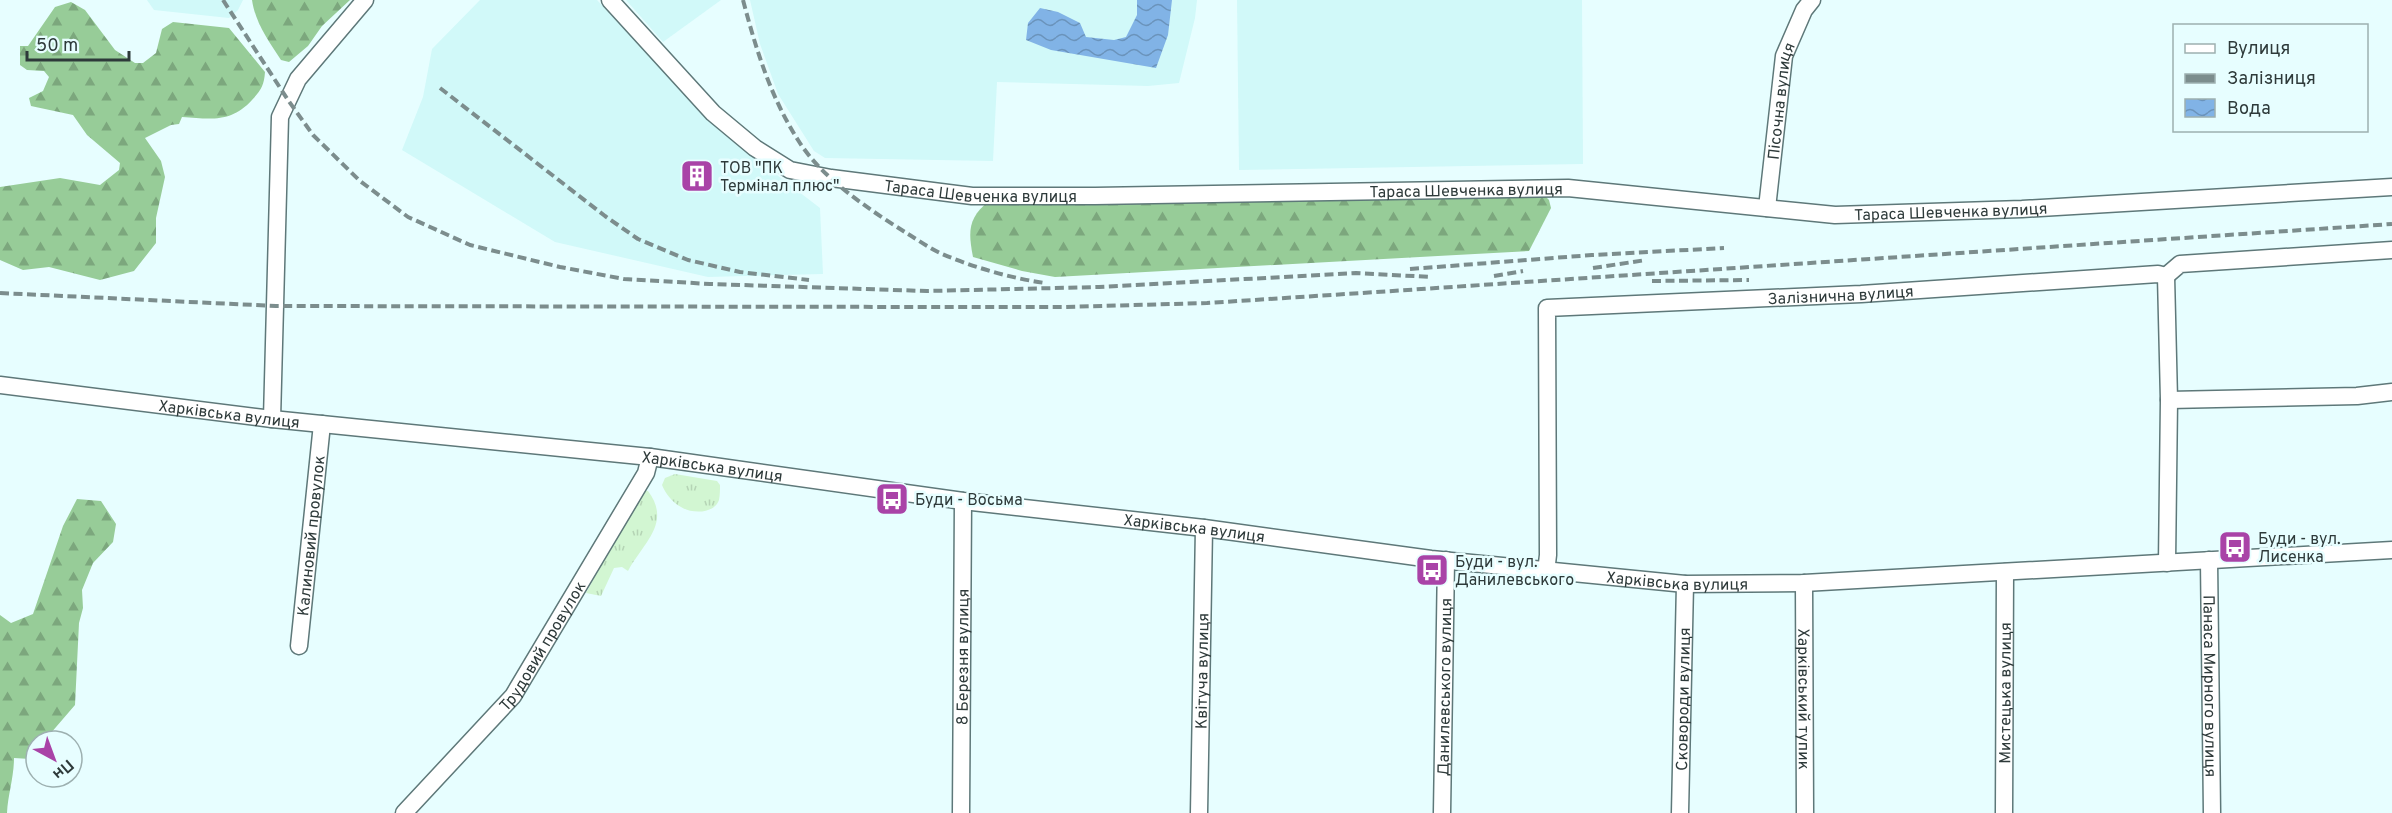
<svg xmlns="http://www.w3.org/2000/svg" width="2392" height="813" font-family="Overpass,sans-serif">
  <style>
    .built { fill: #d1f9f9 }
    .grass { fill: url(#grass-tufts) }
    .forest { fill: url(#forest-firs) }
    .water { fill: url(#water-waves) }
    .lines { fill: none; stroke-linecap: round; stroke-linejoin: round }
    .minor-casing { stroke: #5e7879; stroke-width: 19 }
    .minor { stroke: #fff; stroke-width: 16 }
    .rail { stroke: #7c8d8d; stroke-width: 4; stroke-dasharray: 9 4.5; stroke-linecap: butt }
    .labels { text-anchor: middle; stroke-width: 5; stroke-linejoin: round; paint-order: stroke }
    .street-label { font-size: 16px; fill: #2e3a3a; stroke: #e7feff }
    .poi-label { font-size: 16px; fill: #2e3a3a; stroke: #e7feff; text-anchor: start }
  </style>
  <defs>
    <pattern id="grass-tufts" width="24" height="20" patternUnits="userSpaceOnUse" patternTransform="scale(1.5)"><rect width="24" height="20" fill="#d2f6d2"/><path d="M3 7l-1-3M5 7V3M7 7l1-3M15 17l-1-3M17 17v-4M19 17l1-3" fill="none" stroke="#b5d4b5"/></pattern>
    <pattern id="forest-firs" width="22" height="20" patternUnits="userSpaceOnUse" patternTransform="scale(1.5)"><rect width="22" height="20" fill="#97cc98"/><path d="M5 1l3.5 6h-7zM16 11l3.5 6h-7z" fill="#7ca77d"/></pattern>
    <pattern id="water-waves" width="16" height="10" patternUnits="userSpaceOnUse" patternTransform="scale(1.5)"><rect width="16" height="10" fill="#81b3e6"/><path d="M0 5q4-4 8 0t8 0" fill="none" stroke="#6a93bb"/></pattern>
  </defs>
  <rect width="100%" height="100%" fill="#e7feff"/>
  <!-- built -->
  <g class="built">
    <path d="M147 0H243L238 10 229 18 154 10Z"/>
    <path d="M480 0H597L721 132 820 208 823 274 708 277 555 242 402 150 423 97 432 49Z"/>
    <path d="M626 0H721L663 42Z"/>
    <path d="M750 0H1197L1195 18 1179 83 1148 86 997 82 993 161 825 158 814 151 778 94 760 44Z"/>
    <path d="M1237 0H1582L1583 164 1239 170Z"/>
  </g>
  <!-- grass -->
  <g class="grass">
    <path d="M675 474 717 481 720 485C720 489 720 495 719 500 714 514 692 514 681 507 673 503 665 493 662 485L665 478Z"/>
    <path d="M645 491H648C672 523 643 543 628 571L622 567 614 568 601 596 586 593 611 547Z"/>
  </g>
  <!-- forest -->
  <g class="forest">
    <path d="M252 0H350L322 26 308 46 289 62 281 60C269 42 255 22 252 0Z"/>
    <path d="M71 2 85 10 115 50 135 63H143L156 53 162 29 173 22 229 28 265 72C264 86 261 90 252 100 231 123 211 119 182 117L179 124 171 125 145 138 161 161 165 177 156 218V243L134 271 100 280 49 267 23 270 0 260V187L60 178 100 185 119 170 120 163 87 135 73 115 31 106 29 98 43 91 49 77 44 71 27 70 20 65V46H28L55 7Z"/>
    <path d="M1540 191 1549 200 1551 208 1529 251 1055 277 1022 271 973 257C968 231 968 218 989 201Z"/>
    <path d="M77 499 101 501 116 524 113 542 93 563 82 590 83 608 79 623 75 705 44 741H36V751L30 759 14 758C14 777 8 794 7 813H0V615L11 623 33 614 63 526Z"/>
  </g>
  <!-- water -->
  <path class="water" d="M1137 0H1172L1168 35 1156 68 1051 50 1026 40 1028 23 1040 8 1058 12 1080 23 1086 37 1114 40 1126 37 1137 15Z"/>
  <g class="lines">
    <!-- minor casing -->
    <g class="minor-casing">
      <g id="minor">
        <path id="s1" d="M610 0 713 113 755 148 790 170 831 178 972 196H1095L1568 188 1835 215 2022 209 2392 187"/>
        <path id="s2" d="M1767 208 1784 56 1804 10 1812 0"/>
        <path d="M2166 276 2169 400 2167 563"/>
        <path id="s3" d="M0 385 272 419 650 457 963 501 1204 528 1431 559 1685 584 1804 583 2392 550"/>
        <path d="M2169 400 2357 396 2392 392"/>
        <path d="M272 419 280 117 298 79 365 0"/>
        <path id="s4" d="M2209 560 2212 813"/>
        <path id="s5" d="M1546 572 1548 555 1547 308 1861 294 2158 274 2166 276 2180 264 2392 250"/>
        <path id="s6" d="M1804 583 1805 813"/>
        <path id="s7" d="M299 646 322 424"/>
        <path id="s8" d="M404 813 513 696 646 473 650 457"/>
        <path id="s9" d="M961 813 963 501"/>
        <path id="s10" d="M1199 813 1204 528"/>
        <path id="s11" d="M1442 813 1446 560"/>
        <path id="s12" d="M1680 813 1685 584"/>
        <path id="s13" d="M2004 813 2005 572"/>
      </g>
    </g>
    <!-- minor -->
    <use href="#minor" class="minor"/>
    <!-- rail -->
    <g class="rail">
      <path d="M223 0 288 100 313 135 360 181 408 217 470 245 560 267 624 279 710 284 927 291 1099 287 1356 273 1431 277"/>
      <path d="M743 0C756 49 770 96 798 140 822 179 870 210 908 234 918 240 929 248 940 253 972 267 1010 278 1045 283"/>
      <path d="M440 88 605 216 638 239 688 260 740 272 809 280"/>
      <path d="M1593 268 1646 260"/>
      <path d="M1410 269 1592 255 1724 248"/>
      <path d="M1494 276 1523 271"/>
      <path d="M1652 281 1749 280"/>
      <path d="M0 293 276 306 951 307H1065L1207 303 1362 293 2392 224"/>
    </g>
  </g>
  <!-- icons -->
  <defs>
    <g id="building-square" transform="scale(1.725)"><rect x="-9" y="-9" width="18" height="18" rx="4" fill="#a943a7" stroke="#e7feff"/><path d="M-4-6H4V6H1V3H-1V6H-4ZM-2.5-4.3h1.7v1.8h-1.7ZM.8-4.3h1.7v1.8H.8ZM-2.5-1h1.7V.8h-1.7ZM.8-1h1.7V.8H.8Z" fill="#fff"/></g>
    <g id="bus-square" transform="scale(1.725)"><rect x="-9" y="-9" width="18" height="18" rx="4" fill="#a943a7" stroke="#e7feff"/><path d="M-5-6H5V4H4V6H2V4H-2V6H-4V4H-5ZM-3.5-4V0h7V-4ZM-3.5 1.2v1.5H-2V1.2ZM2 1.2v1.5H3.5V1.2Z" fill="#fff"/></g>
  </defs>
  <g fill-rule="evenodd">
    <use href="#building-square" x="697" y="176"/>
    <use href="#bus-square" x="892" y="499"/>
    <use href="#bus-square" x="2235" y="547"/>
    <use href="#bus-square" x="1432" y="570"/>
  </g>
  <g class="labels">
    <!-- street labels -->
    <g class="street-label">
      <text dy="6" stroke="none"><textPath href="#s2" startOffset="108">Пісочна вулиця</textPath></text>
      <text dy="6" stroke="none"><textPath href="#s1" startOffset="441">Тараса Шевченка вулиця</textPath></text>
      <text dy="6" stroke="none"><textPath href="#s1" startOffset="927">Тараса Шевченка вулиця</textPath></text>
      <text dy="6" stroke="none"><textPath href="#s1" startOffset="1413">Тараса Шевченка вулиця</textPath></text>
      <text dy="6" stroke="none"><textPath href="#s5" startOffset="558">Залізнична вулиця</textPath></text>
      <text dy="6" stroke="none"><textPath href="#s3" startOffset="231">Харківська вулиця</textPath></text>
      <text dy="6" stroke="none"><textPath href="#s3" startOffset="717">Харківська вулиця</textPath></text>
      <text dy="6" stroke="none"><textPath href="#s3" startOffset="1203">Харківська вулиця</textPath></text>
      <text dy="6" stroke="none"><textPath href="#s7" startOffset="111">Калиновий провулок</textPath></text>
      <text dy="6" stroke="none"><textPath href="#s3" startOffset="1689">Харківська вулиця</textPath></text>
      <text dy="6" stroke="none"><textPath href="#s8" startOffset="218">Трудовий провулок</textPath></text>
      <text dy="6" stroke="none"><textPath href="#s9" startOffset="156">8 Березня вулиця</textPath></text>
      <text dy="6" stroke="none"><textPath href="#s10" startOffset="142">Квітуча вулиця</textPath></text>
      <text dy="6" stroke="none"><textPath href="#s11" startOffset="126">Данилевського вулиця</textPath></text>
      <text dy="6" stroke="none"><textPath href="#s4" startOffset="126">Панаса Мирного вулиця</textPath></text>
      <text dy="6" stroke="none"><textPath href="#s13" startOffset="120">Мистецька вулиця</textPath></text>
      <text dy="6" stroke="none"><textPath href="#s12" startOffset="114">Сковороди вулиця</textPath></text>
      <text dy="6" stroke="none"><textPath href="#s6" startOffset="116">Харківський тупик</textPath></text>
    </g>
    <!-- poi labels -->
    <g class="poi-label">
      <text x="720" y="173">ТОВ "ПК<tspan x="720" dy="18">Термінал плюс"</tspan></text>
      <text x="915" y="505">Буди - Восьма</text>
      <text x="2258" y="544">Буди - вул.<tspan x="2258" dy="18">Лисенка</tspan></text>
      <text x="1455" y="567">Буди - вул.<tspan x="1455" dy="18">Данилевського</tspan></text>
    </g>
  </g>
  <!-- legend -->
  <rect x="2173" y="24" width="195" height="108" fill="#e7feff" stroke="#9db0b0" stroke-width="1.5"/>
  <rect x="2185" y="44" width="30" height="9" fill="#ffffff" stroke="#9db0b0" stroke-width="1.5"/>
  <text x="2227" y="54" font-size="18" fill="#2e3a3a">Вулиця</text>
  <rect x="2185" y="74" width="30" height="9" fill="#7c8d8d" stroke="#9db0b0" stroke-width="1.5"/>
  <text x="2227" y="84" font-size="18" fill="#2e3a3a">Залізниця</text>
  <rect x="2185" y="99" width="30" height="18" fill="url(#water-waves)" stroke="#9db0b0" stroke-width="1.5"/>
  <text x="2227" y="114" font-size="18" fill="#2e3a3a">Вода</text>
  <!-- north arrow -->
  <g transform="translate(54 759) rotate(139)"><circle r="28" fill="#e7feff" stroke="#9db0b0" stroke-width="1.5"/>
  <path d="M0-4.5L10 22L0 15L-10 22Z" fill="#a943a7"/>
  <text y="-9" font-size="16" font-weight="bold" text-anchor="middle" fill="#2e3a3a">Пн</text>
  </g>
  <!-- scale -->
  <path d="M27 51v9h102v-9" fill="none" stroke="#2e3a3a" stroke-width="3"/>
  <text x="36" y="51" font-size="18" fill="#2e3a3a" stroke="#e7feff" stroke-width="4.5" paint-order="stroke">50 m</text>
</svg>
